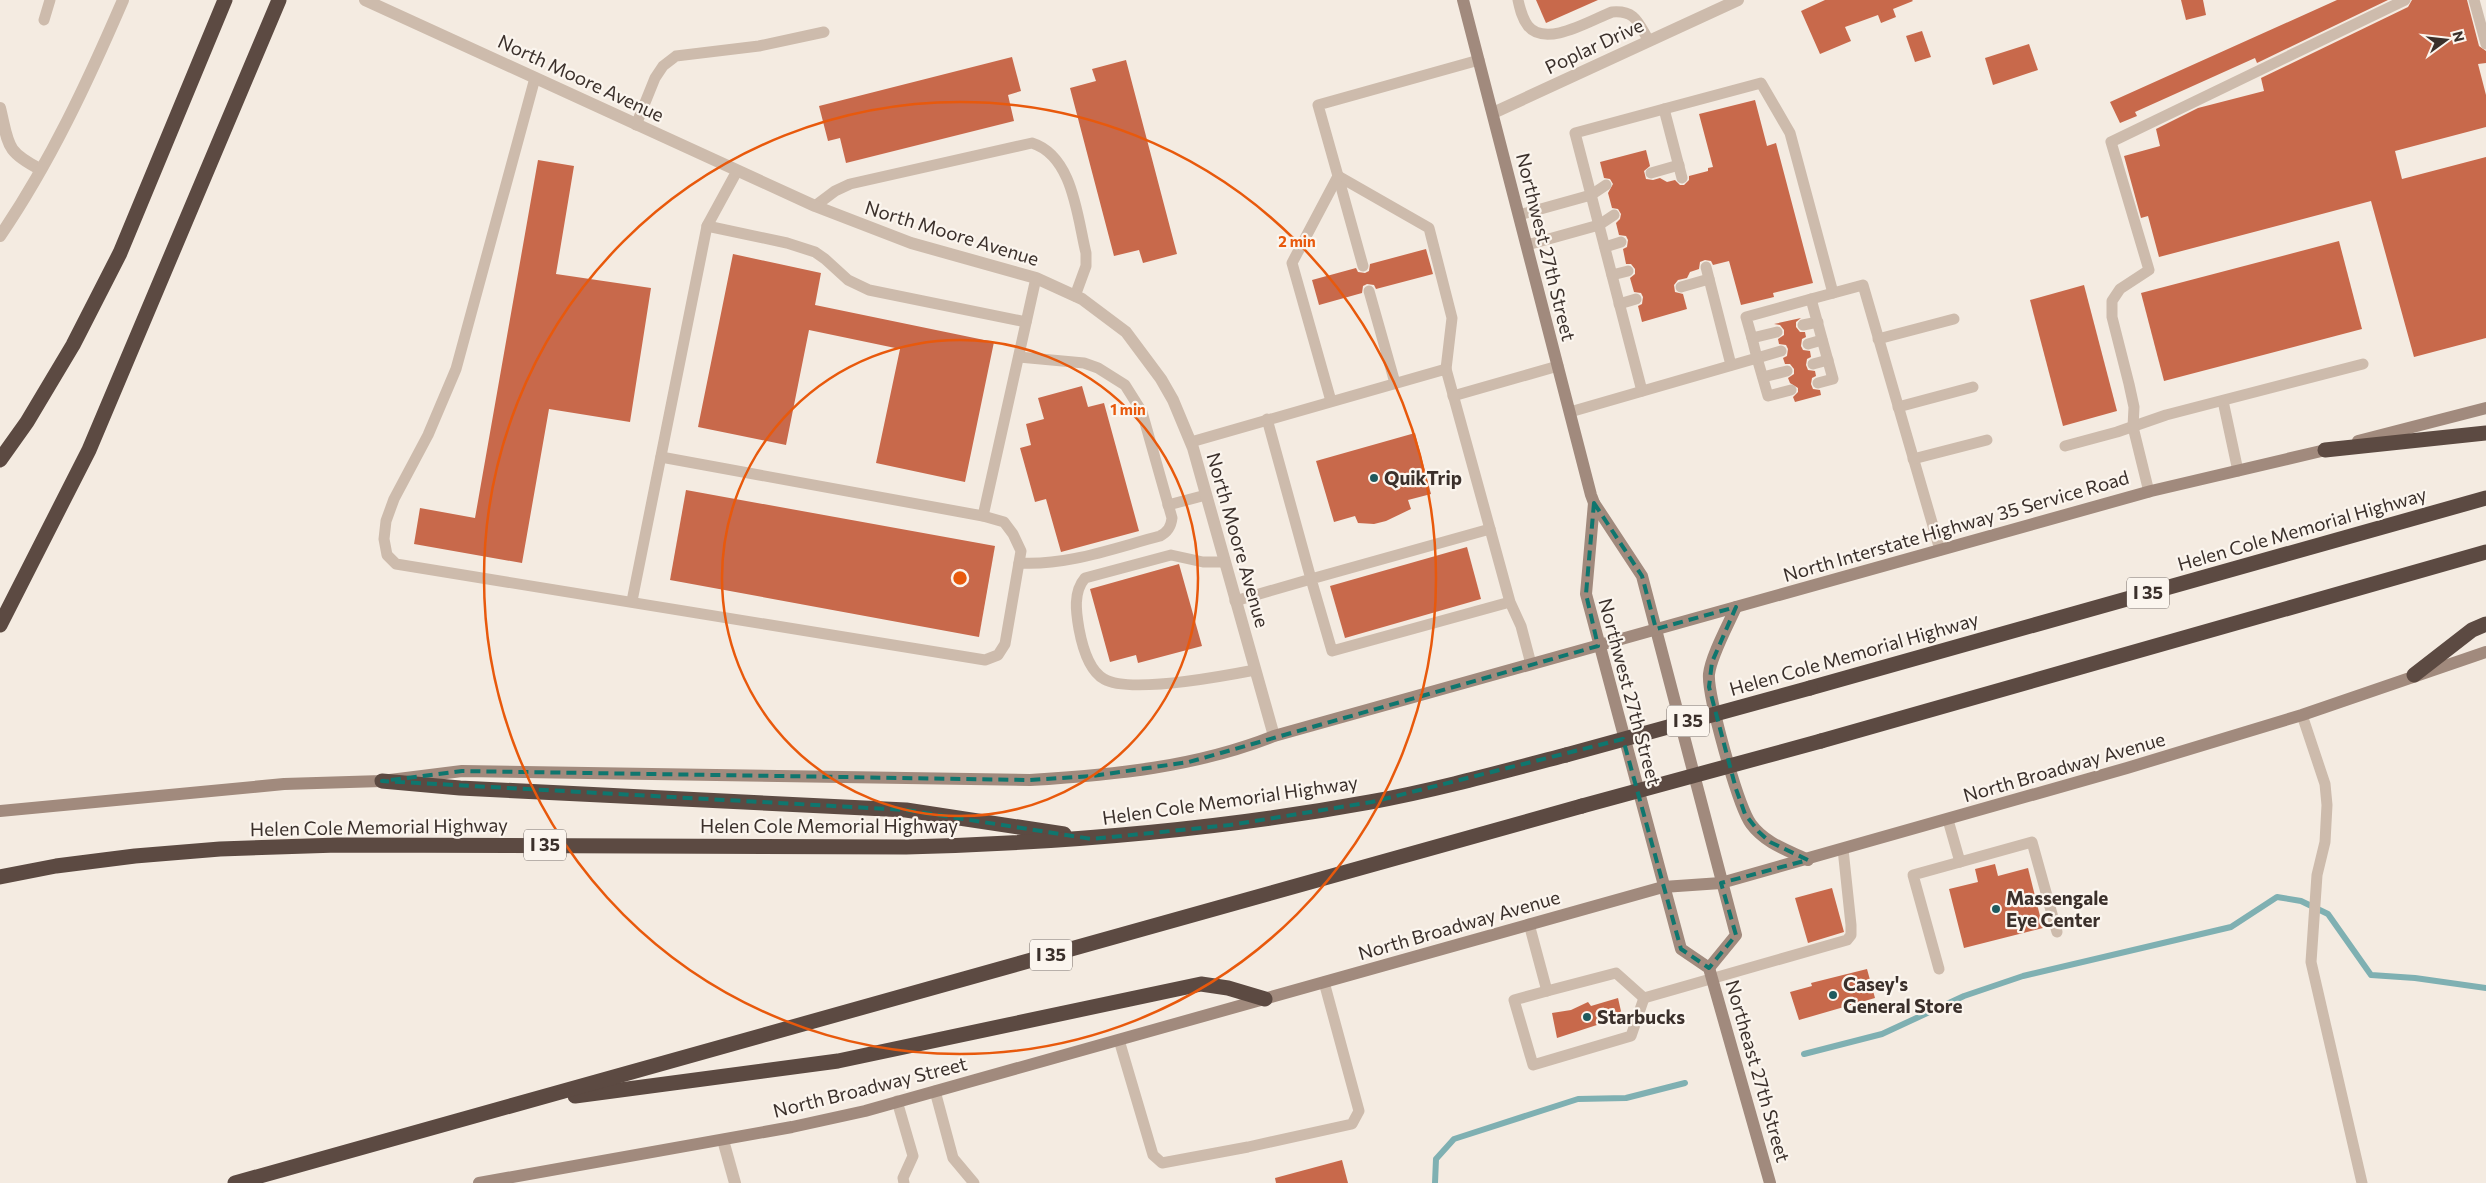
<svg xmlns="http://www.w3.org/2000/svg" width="2486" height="1183" font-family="Commissioner,sans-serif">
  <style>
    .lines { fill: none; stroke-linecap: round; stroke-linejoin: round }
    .stream { stroke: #7fb0b2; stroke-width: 6 }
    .building { fill: #c8694b }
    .service { stroke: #cdbbac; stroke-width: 11 }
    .minor { stroke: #cdbbac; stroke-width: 12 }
    .tertiary { stroke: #cdbbac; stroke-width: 12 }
    .secondary { stroke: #a18a7d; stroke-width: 12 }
    .motorway { stroke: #5c4a42; stroke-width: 15 }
    .motorway-bridge { stroke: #5c4a42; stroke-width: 15 }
    .marked { fill: none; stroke: #0f766e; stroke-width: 4; stroke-dasharray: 10 6; stroke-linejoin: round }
    .ring { fill: none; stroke: #e8590c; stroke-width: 2.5 }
    .poi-dot { fill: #1f5a5e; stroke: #fbf5ee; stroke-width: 2 }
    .labels { text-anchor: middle; stroke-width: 4.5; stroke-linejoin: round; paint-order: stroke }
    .shield { fill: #fbf5ee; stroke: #756b66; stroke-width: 1 }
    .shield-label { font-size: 18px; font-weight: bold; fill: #3b302b }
    .street-label { font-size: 19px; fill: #3b302b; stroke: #fbf5ee }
    .poi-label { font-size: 19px; font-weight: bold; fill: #3b302b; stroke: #fbf5ee; text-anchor: start }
    .centre { fill: #e8590c; stroke: #fbf5ee; stroke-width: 2.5 }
    .ring-label { font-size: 15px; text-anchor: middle; font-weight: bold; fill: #e8590c; stroke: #fbf5ee; stroke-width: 4.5; stroke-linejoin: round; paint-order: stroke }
  </style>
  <rect width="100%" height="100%" fill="#f4ebe1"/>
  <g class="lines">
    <!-- stream -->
    <g class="stream">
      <path d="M1804 1054 1882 1034 1964 996 2023 976 2231 927 2277 897 2301 901 2328 914 2371 975 2415 978 2486 988"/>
      <path d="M1435 1183 1436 1159 1454 1139 1578 1099 1626 1098 1685 1083"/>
    </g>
  </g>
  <!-- building -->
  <g class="building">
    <path d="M1536 0H1598L1546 23Z"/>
    <path d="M1825 0H1912L1913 1 1893 9 1896 17 1881 23 1878 15 1845 27 1851 41 1820 54 1801 11Z"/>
    <path d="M2181 0H2203L2206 15 2186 20Z"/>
    <path d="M2337 0H2388L2257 63 2255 58 2135 112 2137 116 2120 123 2110 102Z"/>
    <path d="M2412 0H2467L2479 46 2486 51V63L2478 64 2486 95V127L2395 151 2402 179 2486 157V338L2414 357 2371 201 2159 257 2148 216 2141 218 2124 156 2160 146 2156 129 2198 108 2264 91 2261 78 2408 7Z"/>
    <path d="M1922 31 1931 57 1915 62 1906 36Z"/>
    <path d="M2029 44 2038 70 1993 85 1985 58Z"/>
    <path d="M1012 57 1021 91 1008 95 1014 121 846 163 840 138 828 141 819 106Z"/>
    <path d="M1126 60 1177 254 1143 263 1139 250 1114 256 1070 88 1096 81 1092 69Z"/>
    <path d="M1755 100 1767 146 1776 143 1813 283 1773 293 1774 297 1741 305 1729 261 1713 265 1711 261 1705 260 1700 262 1699 269 1690 272 1687 278 1678 280 1674 285 1675 292 1683 294 1687 309 1642 322 1638 306 1642 304 1643 297 1641 293 1634 292 1630 278 1635 274V269L1631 264H1626L1623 249 1627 247 1628 240 1626 236 1619 235 1616 223 1620 219 1621 214 1618 209 1612 208 1608 193 1613 184 1610 179 1604 178 1600 162 1646 150 1650 166 1644 171 1646 179 1653 180 1660 178 1667 182 1675 180 1680 185H1684L1689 180V176L1708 171V168L1713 167 1699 114Z"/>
    <path d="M538 160 574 166 556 274 651 288 630 422 549 409 522 563 414 544 420 508 475 518Z"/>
    <path d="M2339 241 2362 329 2164 381 2141 293Z"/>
    <path d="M1426 249 1433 274 1376 289 1374 285 1367 284 1363 286 1362 293 1319 305 1312 280 1356 268 1358 272 1365 273 1369 271 1370 264Z"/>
    <path d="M733 254 821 273 815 305 994 342 965 482 876 463 900 349 809 330 786 445 698 427Z"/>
    <path d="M2084 285 2117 411 2063 426 2030 300Z"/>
    <path d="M1801 318 1796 322V327L1800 332H1805L1806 337 1802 339 1801 346 1803 350 1810 351 1811 357 1807 359 1806 365 1808 370 1815 371 1816 376 1812 378 1811 384 1813 389 1820 390 1821 395 1795 402 1793 397 1798 392V388L1790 383 1788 378 1794 374V369L1790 364H1785L1783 358 1787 356 1788 349 1786 345 1779 344 1778 339 1784 335V330L1780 325 1774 324Z"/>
    <path d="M1082 386 1088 407 1104 403 1139 531 1061 552 1046 499 1035 502 1020 448 1031 445 1026 424 1044 419 1038 398Z"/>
    <path d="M1415 433 1431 494 1408 500 1411 509 1386 521 1374 524 1358 523 1355 516 1334 522 1316 461Z"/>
    <path d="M686 490 995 546 979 637 670 580Z"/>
    <path d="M1467 547 1481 599 1345 638 1330 586Z"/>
    <path d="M1179 564 1202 646 1138 663 1136 655 1110 662 1090 589Z"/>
    <path d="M1995 864 1998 876 2028 868 2043 928 1964 948 1949 889 1978 882 1975 869Z"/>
    <path d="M1832 888 1844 932 1808 943 1795 898Z"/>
    <path d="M1867 969 1875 998 1799 1020 1790 992 1812 986 1811 983Z"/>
    <path d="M1618 998 1623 1020 1603 1023 1557 1038 1552 1013 1571 1010 1588 1002 1591 1006Z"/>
    <path d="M1342 1160 1348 1183H1276L1275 1178Z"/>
  </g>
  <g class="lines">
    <!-- service -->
    <g class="service">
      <path d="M1518 0C1520 9 1522 18 1528 26 1546 48 1591 20 1612 12 1636 10 1638 23 1649 41"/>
      <path d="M2474 0 2486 44"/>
      <path d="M44 20 50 0"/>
      <path d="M535 78 456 369 428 435 394 499 386 521 384 539 387 555 396 564 985 660 998 655 1005 644 1021 551 1013 534 1004 522 983 516 661 457"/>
      <path d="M1664 109 1761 83 1790 133 1833 293"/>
      <path d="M636 125 655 78 663 66 676 56 759 46 824 32"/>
      <path d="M1651 173 1679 165"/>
      <path d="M1338 176 1429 228 1452 318 1446 369"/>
      <path d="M1338 176 1363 266"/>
      <path d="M815 206 835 191 850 184 1032 143C1073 156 1077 216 1086 253V266L1075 296"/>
      <path d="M1519 215 1591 195 1606 185"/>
      <path d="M707 226 787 243 815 252 825 259 848 280 869 290 1026 322"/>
      <path d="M1527 245 1599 225 1614 215"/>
      <path d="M1605 247 1621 242"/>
      <path d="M1706 267 1731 365"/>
      <path d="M1612 275 1628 271"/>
      <path d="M1681 287 1709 279"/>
      <path d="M1369 291 1395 383"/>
      <path d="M1811 299 1863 285 1940 550"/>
      <path d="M1619 304 1636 299"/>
      <path d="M1803 325 1818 322"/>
      <path d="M1752 338 1746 317 1811 299 1833 379 1818 383"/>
      <path d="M1878 339 1954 319"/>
      <path d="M1808 344 1822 340"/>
      <path d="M1781 351 1757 358 1768 396 1791 390"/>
      <path d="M1019 357 1084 363 1098 368 1125 385 1142 412 1172 518C1171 527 1168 532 1160 536 1114 548 1067 566 1019 563"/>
      <path d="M1813 364 1828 360"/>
      <path d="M1763 377 1787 371"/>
      <path d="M1642 391 1575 133 1664 109 1682 178"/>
      <path d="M1453 396 1558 366"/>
      <path d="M1331 401 1292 263 1338 176 1318 105 1479 60"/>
      <path d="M2223 401 2238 471"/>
      <path d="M1898 407 1973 387"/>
      <path d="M1570 412 1757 358 1752 338 1777 332"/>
      <path d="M1191 442 1446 369 1490 529"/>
      <path d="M2065 446 2117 432 2166 415 2363 364"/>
      <path d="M1913 459 1987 440"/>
      <path d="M2149 492 2133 427 2134 407 2129 384 2112 317V301L2120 289 2149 270 2111 142 2405 0"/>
      <path d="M1168 505 1206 495"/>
      <path d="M983 516 1036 278"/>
      <path d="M1224 562H1203L1171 555 1085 578C1073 592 1076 612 1079 629 1082 645 1088 670 1104 679 1129 694 1224 676 1255 670"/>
      <path d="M632 601 707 226 737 171"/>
      <path d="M1235 601 1311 579 1267 419"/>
      <path d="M1510 602 1490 529 1311 579 1332 651 1510 602 1521 626 1531 664"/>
      <path d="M2302 715 2325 784 2327 805 2325 842 2317 875 2311 962 2362 1183"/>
      <path d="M1948 820 1960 862 2032 842 2057 932"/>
      <path d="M1529 924 1547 991 1616 973 1644 998 1847 940 1851 935V925L1843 849"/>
      <path d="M1939 969 1913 875 1960 862"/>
      <path d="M1547 991 1514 1000 1533 1065 1631 1036 1644 998"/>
      <path d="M1119 1040 1153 1155 1162 1163 1248 1147 1352 1124 1359 1111 1324 982"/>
      <path d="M935 1091 953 1158 974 1183"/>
      <path d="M897 1101 913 1156 903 1178 904 1183"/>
    </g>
    <!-- minor -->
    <g class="minor">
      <path d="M365 0 815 206 911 243 1036 278 1082 299 1126 332 1161 379 1173 400 1193 448 1274 736"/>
      <path d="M0 108C9 145 5 151 40 169"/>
      <path d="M1493 113 1738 0"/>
      <path d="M723 1140 735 1183"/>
    </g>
    <!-- tertiary -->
    <path class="tertiary" d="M0 236C50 163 88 81 123 0"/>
    <!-- secondary -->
    <g class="secondary">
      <path d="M1463 0 1591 495 1594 503 1642 576 1736 935 1709 968"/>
      <path d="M2358 441 2486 408"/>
      <path d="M1594 503 1586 594 1681 949 1709 968 1770 1183"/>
      <path d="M1736 607C1728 625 1711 656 1709 674 1707 695 1738 806 1751 824 1765 843 1787 850 1808 860"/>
      <path d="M0 811 284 784 382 781 462 771 1030 780C1113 775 1196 767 1274 736L2151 491 2334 448"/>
      <path d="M479 1183 792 1127 865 1111 1663 887 1721 883 2127 768 2302 715 2486 652"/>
    </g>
    <!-- motorway -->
    <g class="motorway">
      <path d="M2325 450 2486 433"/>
      <path d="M0 460 27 422 73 345 120 253 225 0"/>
      <path d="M0 625 89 450 279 0"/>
      <path d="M2414 675 2472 630 2486 624"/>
      <path d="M1810 688 2486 498"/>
      <path d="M1821 741 2486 552"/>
      <path d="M382 781 460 788 906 810 1064 834"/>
      <path d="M0 877 56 866 135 856 220 849 338 845 906 847C1062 843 1217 830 1370 802 1436 790 1501 772 1566 755"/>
      <path d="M575 1096 838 1061 1201 984 1228 988 1265 999"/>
      <path d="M235 1183 1582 806"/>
    </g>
    <!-- motorway-bridge -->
    <g class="motorway-bridge">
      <path d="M1566 755 1810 688"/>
      <path d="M1582 806 1821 741"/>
    </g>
  </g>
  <!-- marked area -->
  <path class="marked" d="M1594 503 1642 576 1656 629 1736 607 1712 662 1709 687 1736 789 1745 814 1759 832 1770 842 1808 860 1721 883 1736 935 1709 968 1681 949 1623 739 1372 802 1230 825 1092 839 906 810 382 781 462 771 1030 780 1092 776 1189 762 1598 646 1586 594Z"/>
  <!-- distance rings -->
  <g class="ring">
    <circle cx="960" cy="578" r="238"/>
    <circle cx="960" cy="578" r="476"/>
  </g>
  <!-- markers -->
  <g class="poi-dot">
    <circle cx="1374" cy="478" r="5"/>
    <circle cx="1996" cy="909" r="5"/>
    <circle cx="1833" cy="995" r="5"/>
    <circle cx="1587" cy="1017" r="5"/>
  </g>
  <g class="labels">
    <!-- shield labels -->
    <g class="shield">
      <rect x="2127" y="577.5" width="42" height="31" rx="4"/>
      <rect x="1667" y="705.5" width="42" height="31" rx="4"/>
      <rect x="524" y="829.5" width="42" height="31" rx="4"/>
      <rect x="1030" y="939.5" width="42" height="31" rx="4"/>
    </g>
    <g class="shield-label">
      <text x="2148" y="599">I 35</text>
      <text x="1688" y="727">I 35</text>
      <text x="545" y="851">I 35</text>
      <text x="1051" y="961">I 35</text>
    </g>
    <!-- street labels -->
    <g class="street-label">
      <text transform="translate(1594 46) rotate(-25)" y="7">Poplar Drive</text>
      <text transform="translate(581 78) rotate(25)" y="7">North Moore Avenue</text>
      <text transform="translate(952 233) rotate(17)" y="7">North Moore Avenue</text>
      <text transform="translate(1546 247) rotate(76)" y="7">Northwest 27th Street</text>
      <text transform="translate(1956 526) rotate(-16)" y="7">North Interstate Highway 35 Service Road</text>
      <text transform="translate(2302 529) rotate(-16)" y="7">Helen Cole Memorial Highway</text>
      <text transform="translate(1238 540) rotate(74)" y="7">North Moore Avenue</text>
      <text transform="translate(1854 654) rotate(-16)" y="7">Helen Cole Memorial Highway</text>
      <text transform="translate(1630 692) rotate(75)" y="7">Northwest 27th Street</text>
      <text transform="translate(2064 767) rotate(-16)" y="7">North Broadway Avenue</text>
      <text transform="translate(1230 800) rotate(-8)" y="7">Helen Cole Memorial Highway</text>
      <text x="829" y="833">Helen Cole Memorial Highway</text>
      <text transform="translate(379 827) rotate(-1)" y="7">Helen Cole Memorial Highway</text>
      <text transform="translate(1459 925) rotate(-16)" y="7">North Broadway Avenue</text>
      <text transform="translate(1758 1071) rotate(74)" y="7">Northeast 27th Street</text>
      <text transform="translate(870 1087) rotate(-14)" y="7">North Broadway Street</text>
    </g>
    <!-- poi labels -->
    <g class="poi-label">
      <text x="1384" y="485">QuikTrip</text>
      <text x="2006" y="905">Massengale<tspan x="2006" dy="22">Eye Center</tspan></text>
      <text x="1843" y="991">Casey's<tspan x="1843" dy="22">General Store</tspan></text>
      <text x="1597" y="1024">Starbucks</text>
    </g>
  </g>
  <circle cx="960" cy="578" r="8" class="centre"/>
  <g class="ring-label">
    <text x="1297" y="247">2 min</text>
    <text x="1128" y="415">1 min</text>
  </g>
  <!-- north arrow -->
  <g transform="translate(2446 40) rotate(75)" stroke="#fbf5ee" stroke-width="4" paint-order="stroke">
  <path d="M0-4L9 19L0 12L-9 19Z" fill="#3b302b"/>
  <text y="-8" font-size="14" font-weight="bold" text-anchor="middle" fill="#3b302b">N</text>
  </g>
</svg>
